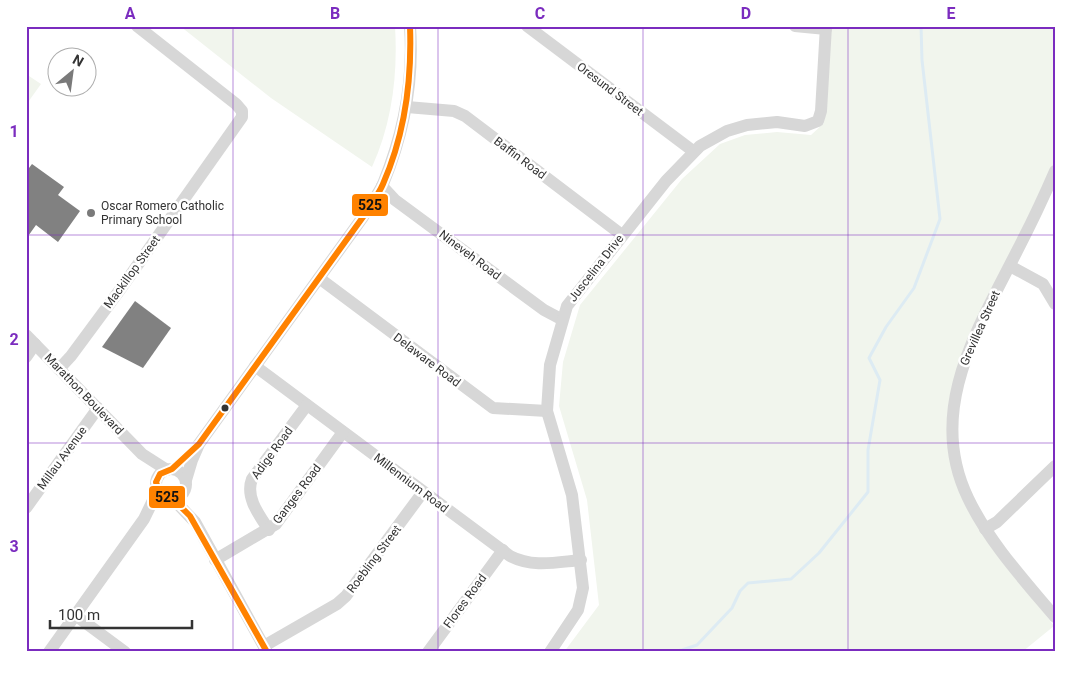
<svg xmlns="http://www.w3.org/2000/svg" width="1081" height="678" font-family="Roboto,sans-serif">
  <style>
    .green { fill: #f1f5ed }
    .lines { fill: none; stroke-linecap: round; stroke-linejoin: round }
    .stream { stroke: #ddebf3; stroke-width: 3 }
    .building { fill: #818181 }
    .minor { stroke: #d7d7d7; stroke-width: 12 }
    .bus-1-casing { stroke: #fff; stroke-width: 10 }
    .bus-1 { stroke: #ff8200; stroke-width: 6 }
    .grid { fill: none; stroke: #7b2cbf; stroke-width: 1; stroke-opacity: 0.55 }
    .poi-dot { fill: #7a7a7a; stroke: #fff; stroke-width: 2 }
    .bus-dot { fill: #333; stroke: #fff; stroke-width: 2 }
    .labels { text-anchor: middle; stroke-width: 5; stroke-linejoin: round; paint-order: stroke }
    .street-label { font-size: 12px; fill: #333; stroke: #fff }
    .poi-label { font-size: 12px; fill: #333; stroke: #fff; text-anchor: start }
    .line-badge { stroke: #fff; stroke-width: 2 }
    .pale-badge-label { font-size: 14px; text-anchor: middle; font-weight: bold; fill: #111 }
    .neatline { fill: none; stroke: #7b2cbf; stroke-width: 2 }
    .grid-label { font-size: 16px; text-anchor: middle; font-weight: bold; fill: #7b2cbf }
  </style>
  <rect width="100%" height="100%" fill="#fff"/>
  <!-- green -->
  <g class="green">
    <path d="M180 26H395C398 75 392 123 372 167L271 98Z"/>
    <path d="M830 26H1055V165L957 370 956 473 1014 573 1054 626 1022 652H564L599 605 587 500 559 406 563 362 580 305 682 179 720 144 745 135 777 132 811 135 824 123Z"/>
    <path d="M26 74 41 84 26 105Z"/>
  </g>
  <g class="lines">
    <!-- stream -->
    <path class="stream" d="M669 652 682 650 697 645 732 608 740 591 748 583 791 579 819 553 868 492V450L880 380 869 358 886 327 914 288 940 219 922 60 921 26"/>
  </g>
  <!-- building -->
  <g class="building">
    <path d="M32 164 64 187 58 195 80 211 58 242 36 225 26 239V172Z"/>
    <path d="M135 301 171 328 143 368 102 347Z"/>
  </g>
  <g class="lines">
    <!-- minor -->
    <g class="minor">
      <path d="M527 26 693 151"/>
      <path d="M795 26 826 29"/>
      <path d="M407 107 454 111 465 116 622 235"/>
      <path d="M1055 171C1043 199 1030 226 1016 253 977 330 926 411 968 498 989 542 1024 580 1055 617"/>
      <path d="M382 186 395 200 544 310 561 319"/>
      <path d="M1010 266 1043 284 1055 304"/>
      <path d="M319 278 493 408 547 411"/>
      <path d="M26 335 142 454 167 470"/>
      <path d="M26 357 35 344"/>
      <path d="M255 366 510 556C533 568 557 562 581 560"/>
      <path d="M59 369 71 356 122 287 242 117V111L236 104 137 26"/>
      <circle cx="171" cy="484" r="15"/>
      <path d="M186 480 192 460 199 444 363 217C369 206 378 195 383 184 404 133 414 81 410 26"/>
      <path d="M173 499 195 522 267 652"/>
      <path d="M26 508 98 408"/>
      <path d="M985 529 997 522 1055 466"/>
      <path d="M269 530C259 515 245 497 252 479L307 405"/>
      <path d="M215 560 276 524 343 432"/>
      <path d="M75 615 125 652"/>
      <path d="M264 646 337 604 346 596 423 492"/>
      <path d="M49 652 144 519 158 490"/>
      <path d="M428 652 503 550"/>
      <path d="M550 652 578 610 583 588 572 495 547 411 550 365 567 306 666 181 700 146 727 131 747 125 777 122 805 126 818 121 821 111 826 26"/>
    </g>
    <!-- bus-1 casing -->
    <g class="bus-1-casing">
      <path id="bus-1" d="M267 652 190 516 173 499 160 495 156 482 160 474 172 469 199 444 363 217C369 206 378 196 383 184 405 134 412 80 410 26"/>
    </g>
    <!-- bus-1 -->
    <use href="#bus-1" class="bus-1"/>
  </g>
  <!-- grid -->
  <path class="grid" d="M233 26V652M438 26V652M643 26V652M848 26V652M26 235H1055M26 443H1055"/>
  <!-- markers -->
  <circle class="poi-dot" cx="91" cy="213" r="5"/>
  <circle class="bus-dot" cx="225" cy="408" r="4.5"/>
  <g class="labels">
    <!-- street labels -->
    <g class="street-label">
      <text transform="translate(610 89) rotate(37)" y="4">Oresund Street</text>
      <text transform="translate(520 158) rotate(37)" y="4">Baffin Road</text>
      <text transform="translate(470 255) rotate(37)" y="4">Nineveh Road</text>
      <text transform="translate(596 268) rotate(-52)" y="4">Juscelina Drive</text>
      <text transform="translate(132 272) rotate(-54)" y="4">Mackillop Street</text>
      <text transform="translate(980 328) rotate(-66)" y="4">Grevillea Street</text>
      <text transform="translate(427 360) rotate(37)" y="4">Delaware Road</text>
      <text transform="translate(84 394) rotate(46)" y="4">Marathon Boulevard</text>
      <text transform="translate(272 453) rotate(-54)" y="4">Adige Road</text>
      <text transform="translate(62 458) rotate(-54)" y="4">Millau Avenue</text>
      <text transform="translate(411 483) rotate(37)" y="4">Millennium Road</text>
      <text transform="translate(297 494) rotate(-53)" y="4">Ganges Road</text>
      <text transform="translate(374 559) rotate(-53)" y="4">Roebling Street</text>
      <text transform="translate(465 601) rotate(-54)" y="4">Flores Road</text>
    </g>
    <!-- poi labels -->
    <g class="poi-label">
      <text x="101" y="210">Oscar Romero Catholic<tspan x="101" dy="14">Primary School</tspan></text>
    </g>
  </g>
  <g class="line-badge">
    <rect x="351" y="193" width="38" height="24" rx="5" fill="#ff8200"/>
    <rect x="148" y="485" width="38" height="24" rx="5" fill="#ff8200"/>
  </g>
  <g class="pale-badge-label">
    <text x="370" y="210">525</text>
    <text x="167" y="502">525</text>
  </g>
  <!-- border -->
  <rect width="1081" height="678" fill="none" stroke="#ffffff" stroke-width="55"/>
  <!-- north arrow -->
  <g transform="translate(72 72) rotate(29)"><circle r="24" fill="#ffffff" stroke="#adadad"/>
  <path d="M0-4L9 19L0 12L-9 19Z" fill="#7a7a7a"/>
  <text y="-8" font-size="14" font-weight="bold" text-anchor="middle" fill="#333333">N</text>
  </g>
  <!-- scale -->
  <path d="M50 620v8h142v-8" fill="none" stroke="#333333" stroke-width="2.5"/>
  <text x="58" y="620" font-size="15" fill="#333333" stroke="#ffffff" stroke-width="4" paint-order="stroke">100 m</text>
  <rect x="28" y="28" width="1026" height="622" class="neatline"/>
  <g class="grid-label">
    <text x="130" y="19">A</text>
    <text x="335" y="19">B</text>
    <text x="540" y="19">C</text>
    <text x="746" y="19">D</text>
    <text x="951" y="19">E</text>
    <text x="14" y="137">1</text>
    <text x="14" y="345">2</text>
    <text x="14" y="552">3</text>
  </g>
</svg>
